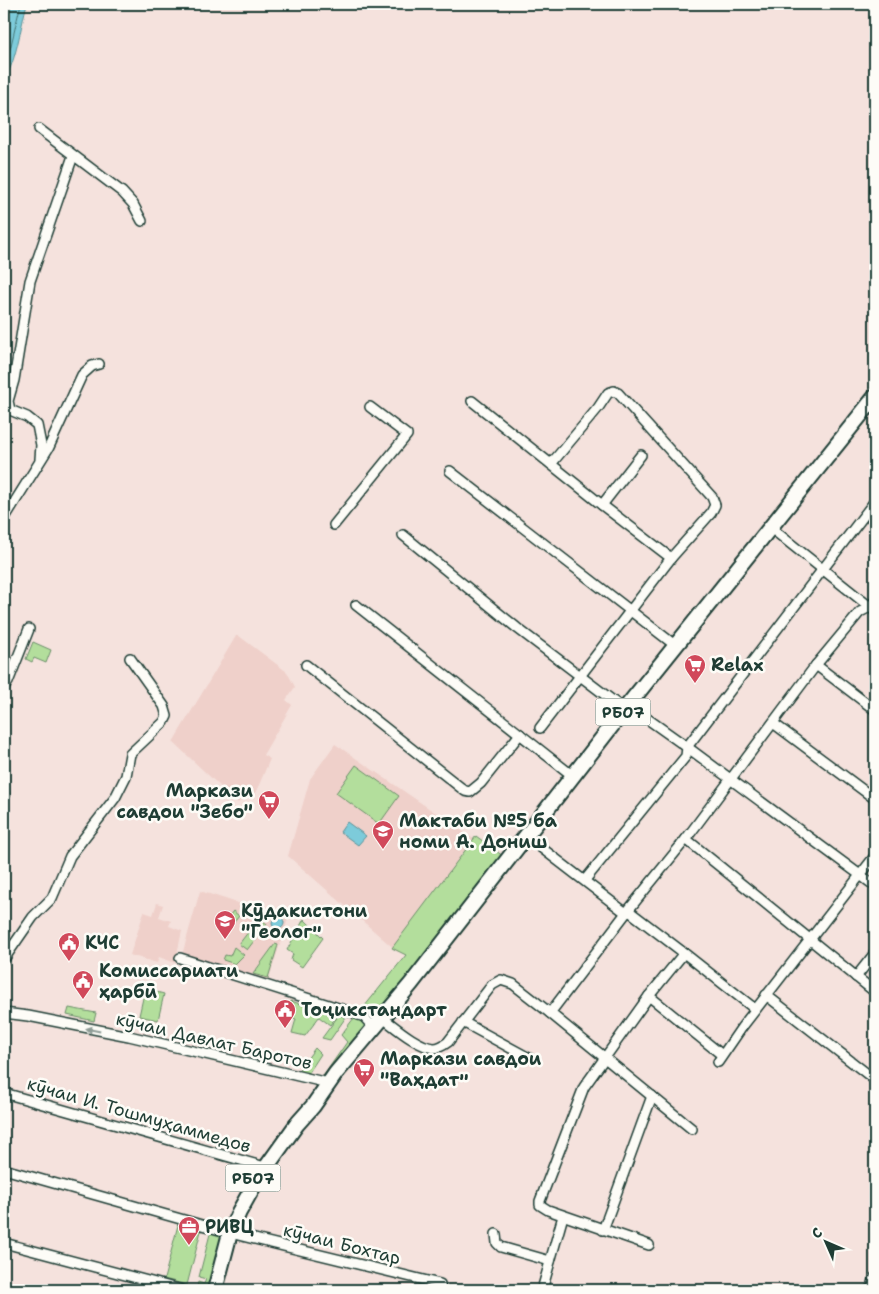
<svg xmlns="http://www.w3.org/2000/svg" width="879" height="1294" font-family="'Shantell Sans',sans-serif">
  <style>
    .built { fill: #efd0ca }
    .green { fill: #b3de9c; stroke: #698e68 }
    .water { fill: #7dcbda; stroke: #579298 }
    .lines { fill: none; stroke-linecap: round; stroke-linejoin: round }
    .shore { stroke: #457676; stroke-width: 1 }
    .minor-casing { stroke: #1f3d34; stroke-width: 12 }
    .highway-casing { stroke: #1f3d34; stroke-width: 18 }
    .minor { stroke: #fdfcf7; stroke-width: 9 }
    .highway { stroke: #fdfcf7; stroke-width: 14 }
    .oneway { fill: #8e9c96 }
    .labels { text-anchor: middle; stroke-width: 5; stroke-linejoin: round; paint-order: stroke }
    .shield { fill: #fdfcf7; stroke: #62766e; stroke-width: 1 }
    .shield-label { font-size: 16px; font-weight: bold; fill: #1f3d34 }
    .poi-label { font-size: 18px; font-weight: bold; fill: #1f3d34; stroke: #fdfcf7; text-anchor: start }
    .street-label { font-size: 18px; fill: #1f3d34; stroke: #fdfcf7 }
  </style>
  <rect width="100%" height="100%" fill="#f5e2dd"/>
  <filter id="ink" filterUnits="userSpaceOnUse"><feTurbulence type="fractalNoise" baseFrequency=".02" numOctaves="2"/><feDisplacementMap in="SourceGraphic" scale="10" xChannelSelector="R" yChannelSelector="G"/><feConvolveMatrix kernelMatrix="1 2 1 2 8 2 1 2 1" color-interpolation-filters="sRGB"/></filter>
  <g filter="url(#ink)">
    <!-- built -->
    <g class="built">
      <path d="M236 636H239L287 672 295 687 286 700 292 705 263 755 270 759 253 799 245 796 238 803 173 742Z"/>
      <path d="M335 744 481 844 398 952 288 856 310 779Z"/>
      <path d="M200 891 288 919 268 981 182 955Z"/>
      <path d="M157 903 163 905 159 917 171 921 169 926 182 931 175 963 159 957 157 963 130 955 144 912 153 915Z"/>
    </g>
    <!-- green -->
    <g class="green">
      <path d="M33 642 51 650 46 663 34 658 32 662 26 659Z"/>
      <path d="M356 765 399 796 379 824 336 793Z"/>
      <path d="M476 836 507 859 374 1025 360 1012 406 955 392 948Z"/>
      <path d="M233 911 239 916 227 931 221 926Z"/>
      <path d="M259 918 267 924 247 950 239 944Z"/>
      <path d="M304 919 323 938 302 967 291 960 293 954 287 950Z"/>
      <path d="M275 944 278 945 268 978 253 974Z"/>
      <path d="M234 947 244 955 235 964 223 960 225 955 230 956Z"/>
      <path d="M145 989 164 994 158 1020 139 1016Z"/>
      <path d="M291 1001 337 1016 330 1025 319 1017 305 1036 292 1033 296 1019 285 1016Z"/>
      <path d="M69 1008 96 1013 94 1021 67 1015Z"/>
      <path d="M357 1014 374 1028 328 1083 319 1082 347 1042 341 1035Z"/>
      <path d="M339 1015 346 1017 330 1040 322 1038Z"/>
      <path d="M315 1048 321 1054 308 1074 298 1071Z"/>
      <path d="M179 1221 202 1227 187 1285 164 1279Z"/>
      <path d="M211 1230 225 1234 209 1290 197 1287 198 1282 204 1284 206 1279 199 1277Z"/>
    </g>
    <!-- water -->
    <g class="water">
      <path d="M4 4H27C21 24 16 64 4 79Z"/>
      <path d="M347 822 366 836 358 845 340 832Z"/>
      <circle cx="278" cy="923" r="6"/>
    </g>
    <g class="lines">
      <!-- shore -->
      <path class="shore" d="M4 68C12 47 15 25 21 4"/>
      <!-- minor casing -->
      <g class="minor-casing">
        <g id="minor">
          <path d="M39 129 122 192 133 204 142 221"/>
          <path d="M472 401 602 505 671 558"/>
          <path d="M40 459 41 445 37 425 27 417 10 410 8 401 14 380 30 281 73 156"/>
          <path d="M450 471 676 646"/>
          <path d="M602 505 641 455"/>
          <path d="M4 519 49 447 82 375 92 366 99 364"/>
          <path d="M334 525 407 435 370 407"/>
          <path d="M771 528 870 607 875 601"/>
          <path d="M403 535 517 628 625 710"/>
          <path d="M356 605 573 776"/>
          <path d="M306 665 465 791 470 792 481 783 520 734"/>
          <path d="M816 665 875 710"/>
          <path d="M4 688 8 682 29 629"/>
          <path d="M628 705 687 747 875 886"/>
          <path d="M773 723 875 799"/>
          <path d="M540 728 671 558 711 513 715 505 712 497 618 393 614 391 608 393 598 408 551 464"/>
          <path d="M4 793V817"/>
          <path d="M526 836 626 913"/>
          <path d="M686 839 875 992"/>
          <path d="M585 880 686 756 687 747 875 501"/>
          <path d="M629 911 684 953 649 996 584 1087 540 1201V1205L548 1210 649 1245"/>
          <path d="M684 953 755 1009"/>
          <path d="M180 958 354 1013 364 1017 374 1028"/>
          <path d="M4 959 33 917 52 898 70 856 115 798 126 776 130 754 164 722 167 716 164 706 130 658"/>
          <path d="M856 977 875 953"/>
          <path d="M766 995 875 1080"/>
          <path d="M649 996 722 1055"/>
          <path d="M4 1013 28 1016 129 1036 328 1083"/>
          <path d="M550 1013 692 1129"/>
          <path d="M383 1018C395 1027 418 1047 434 1048 440 1048 444 1045 448 1042L492 985 501 980 513 984 550 1013 626 913 686 839 816 665 860 612 870 607 875 611"/>
          <path d="M463 1022 529 1058"/>
          <path d="M718 1062 742 1027 875 856"/>
          <path d="M4 1093 265 1167"/>
          <path d="M4 1169 230 1233 440 1284 441 1290"/>
          <path d="M603 1230 652 1096"/>
          <path d="M496 1234 497 1243 501 1247 550 1261"/>
          <path d="M4 1243 182 1290"/>
          <path d="M542 1290 563 1216"/>
          <path d="M871 1290 875 1277"/>
        </g>
      </g>
      <!-- highway casing -->
      <g class="highway-casing">
        <path id="highway" d="M215 1290 230 1233 239 1212 257 1180 297 1124 313 1106 336 1073 411 984 628 705 875 397"/>
      </g>
      <!-- minor -->
      <use href="#minor" class="minor"/>
      <!-- highway -->
      <use href="#highway" class="highway"/>
    </g>
    <!-- one-way arrows -->
    <defs><path id="oneway-solid" d="M-6-.8H1V-3.2L6.5 0L1 3.2V.8H-6Z" transform="scale(1.25)"/></defs>
    <use class="oneway" href="#oneway-solid" transform="translate(93 1030) rotate(-168)"/>
  </g>
  <!-- icons -->
  <defs>
    <g id="supermarket-pin" transform="scale(1.125)"><path d="M0 17L-7.5 6A9.5 9.5 0 1 1 7.5 6Z" fill="#d1495b" stroke="#fdfcf7"/><path d="M-6-5.5h2.5l.6 2H6L4.5 2H-2.5L-4.4-4H-6ZM-1.5 3.2a1.3 1.3 0 1 0 .1 0ZM3 3.2a1.3 1.3 0 1 0 .1 0Z" fill="#fff"/></g>
    <g id="school-pin" transform="scale(1.125)"><path d="M0 17L-7.5 6A9.5 9.5 0 1 1 7.5 6Z" fill="#d1495b" stroke="#fdfcf7"/><path d="M0-5L7-2L0 1L-7-2ZM-4 1L0 2.5L4 1V4Q0 6-4 4Z" fill="#fff"/></g>
    <g id="civic-pin" transform="scale(1.125)"><path d="M0 17L-7.5 6A9.5 9.5 0 1 1 7.5 6Z" fill="#d1495b" stroke="#fdfcf7"/><path d="M-.6-6.5H3V-4.5H.6V-3L4-1V1h2V6H-6V1h2V-1L-.6-3ZM-1.2 2.5V6h2.4V2.5Z" fill="#fff"/></g>
    <g id="office-pin" transform="scale(1.125)"><path d="M0 17L-7.5 6A9.5 9.5 0 1 1 7.5 6Z" fill="#d1495b" stroke="#fdfcf7"/><path d="M-6-3h4V-5.5h4V-3h4V5H-6ZM-1-4.5V-3h2v-1.5ZM-6 0V1H6V0Z" fill="#fff"/></g>
  </defs>
  <g fill-rule="evenodd">
    <use href="#supermarket-pin" x="695" y="665"/>
    <use href="#supermarket-pin" x="269" y="801"/>
    <use href="#school-pin" x="383" y="831"/>
    <use href="#school-pin" x="225" y="921"/>
    <use href="#civic-pin" x="69" y="943"/>
    <use href="#civic-pin" x="83" y="981"/>
    <use href="#civic-pin" x="285" y="1010"/>
    <use href="#supermarket-pin" x="364" y="1069"/>
    <use href="#office-pin" x="189" y="1227"/>
  </g>
  <g class="labels">
    <!-- shield labels -->
    <g class="shield">
      <rect x="595.5" y="698.5" width="55" height="27" rx="4"/>
      <rect x="225.5" y="1164.5" width="55" height="27" rx="4"/>
    </g>
    <g class="shield-label">
      <text x="623" y="718">РБ07</text>
      <text x="253" y="1184">РБ07</text>
    </g>
    <!-- poi labels -->
    <g class="poi-label">
      <text x="711" y="671">Relax</text>
      <text x="253" y="797" text-anchor="end">Маркази<tspan x="253" dy="21">савдои "Зебо"</tspan></text>
      <text x="399" y="827">Мактаби №5 ба<tspan x="399" dy="21">номи А. Дониш</tspan></text>
      <text x="241" y="917">Кӯдакистони<tspan x="241" dy="21">"Геолог"</tspan></text>
      <text x="85" y="949">КЧС</text>
      <text x="99" y="977">Комиссариати<tspan x="99" dy="21">ҳарбӣ</tspan></text>
      <text x="301" y="1016">Тоҷикстандарт</text>
      <text x="380" y="1065">Маркази савдои<tspan x="380" dy="21">"Ваҳдат"</tspan></text>
      <text x="205" y="1233">РИВЦ</text>
    </g>
    <!-- street labels -->
    <g class="street-label">
      <text transform="translate(214 1041) rotate(13)" y="6">кӯчаи Давлат Баротов</text>
      <text transform="translate(139 1115) rotate(16)" y="6">кӯчаи И. Тошмуҳаммедов</text>
      <text transform="translate(342 1244) rotate(14)" y="6">кӯчаи Бохтар</text>
    </g>
  </g>
  <!-- margin -->
  <rect width="879" height="1294" fill="none" stroke="#fdfcf7" stroke-width="20"/>
  <rect x="10" y="10" width="859" height="1274" fill="none" stroke="#1f3d34" stroke-width="2" filter="url(#ink)"/>
  <!-- north arrow -->
  <g transform="translate(826 1242) rotate(315)" stroke="#fdfcf7" stroke-width="4" paint-order="stroke">
  <path d="M0-4L9 19L0 12L-9 19Z" fill="#1f3d34"/>
  <text y="-8" font-size="14" font-weight="bold" text-anchor="middle" fill="#1f3d34">С</text>
  </g>
</svg>
